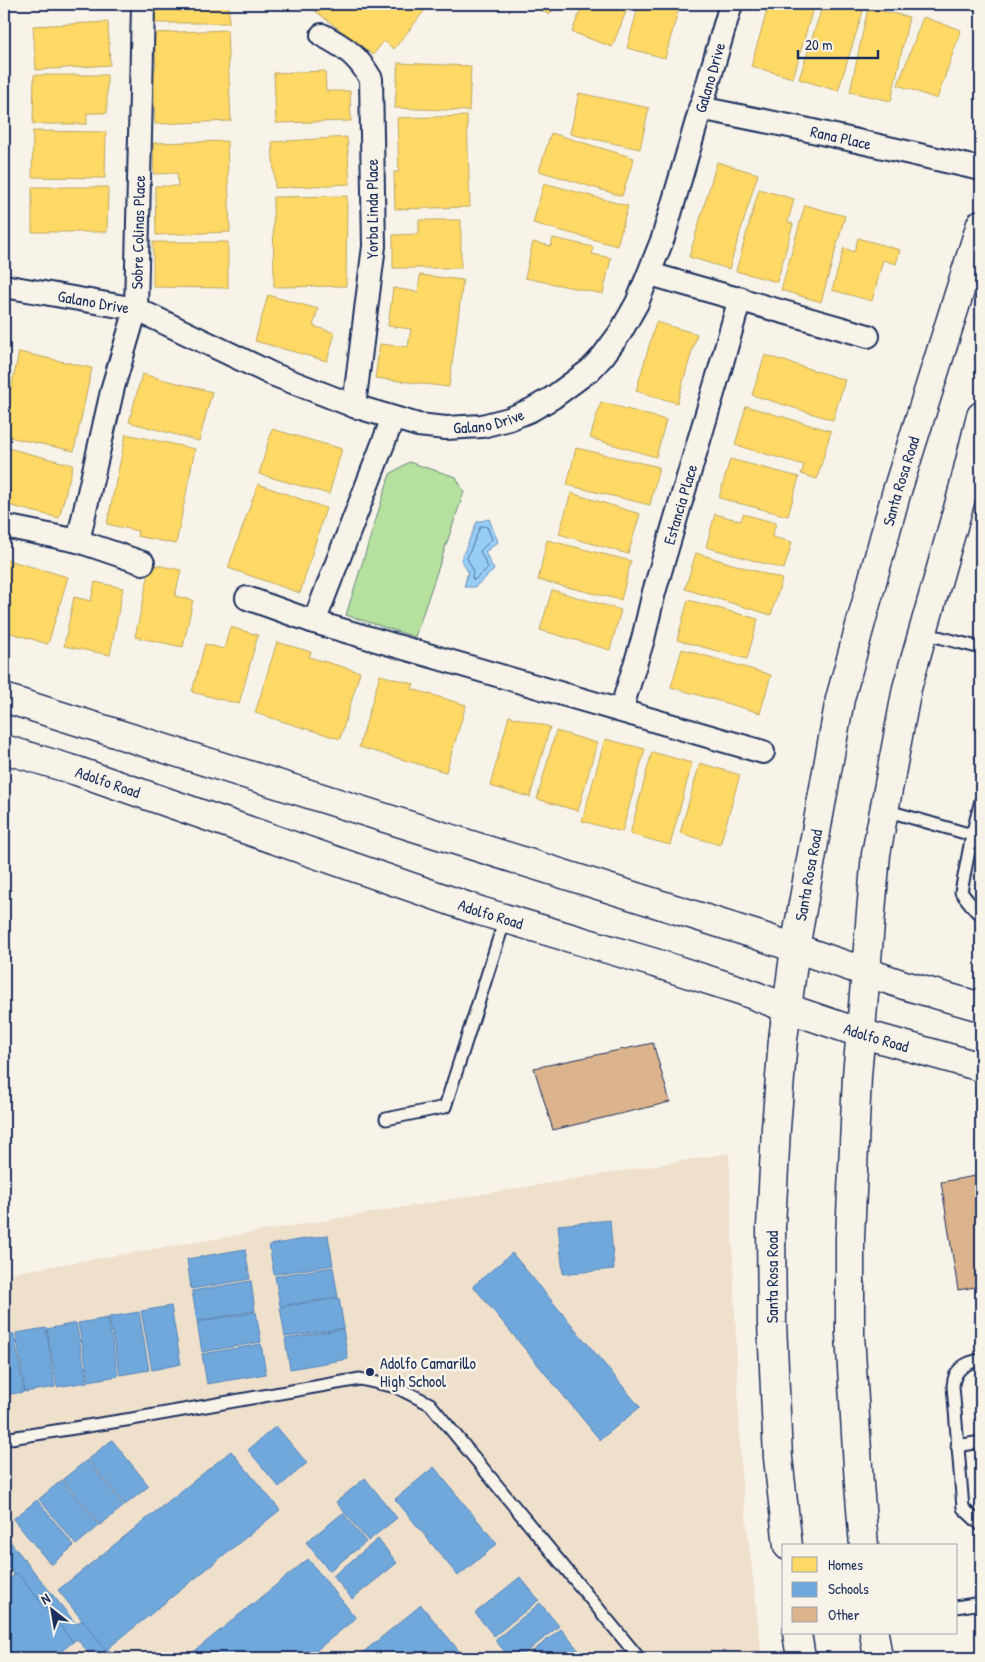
<svg xmlns="http://www.w3.org/2000/svg" width="985" height="1662" font-family="'Patrick Hand',sans-serif">
  <style>
    .built { fill: #efe0cc }
    .green { fill: #b5e09e; stroke: #68887e }
    .water { fill: #97cef6; stroke: #658eb9 }
    .homes { fill: #ffd966; stroke: #bba664 }
    .schools { fill: #6fa8dc; stroke: #5684b6 }
    .lines { fill: none; stroke-linecap: round; stroke-linejoin: round }
    .shore { stroke: #4d6f9b; stroke-width: 1 }
    .building { fill: #dbb38c; stroke: #1b2f5e }
    .lane-casing { stroke: #1b2f5e; stroke-width: 15 }
    .street-casing { stroke: #1b2f5e; stroke-width: 26 }
    .secondary-casing { stroke: #1b2f5e; stroke-width: 31 }
    .lane { stroke: #f7f3e8; stroke-width: 11 }
    .street { stroke: #f7f3e8; stroke-width: 22 }
    .secondary { stroke: #f7f3e8; stroke-width: 28 }
    .poi-dot { fill: #1b2f5e; stroke: #f7f3e8; stroke-width: 2 }
    .labels { text-anchor: middle; stroke-width: 5; stroke-linejoin: round; paint-order: stroke }
    .street-label { font-size: 16px; fill: #1b2f5e; stroke: #f7f3e8 }
    .poi-label { font-size: 16px; fill: #1b2f5e; stroke: #f7f3e8; text-anchor: start }
  </style>
  <rect width="100%" height="100%" fill="#f7f3e8"/>
  <filter id="ink" filterUnits="userSpaceOnUse"><feTurbulence type="fractalNoise" baseFrequency=".02" numOctaves="2"/><feDisplacementMap in="SourceGraphic" scale="10" xChannelSelector="R" yChannelSelector="G"/><feConvolveMatrix kernelMatrix="1 2 1 2 8 2 1 2 1" color-interpolation-filters="sRGB"/></filter>
  <g filter="url(#ink)">
    <!-- built -->
    <path class="built" d="M729 1153 741 1471 762 1658H4V1274Z"/>
    <!-- green -->
    <path class="green" d="M409 462 456 477 464 492 415 637 346 615 390 474Z"/>
    <!-- water -->
    <path class="water" d="M489 519 498 542 485 552 494 570 475 587H464L468 572 461 559 477 522Z"/>
    <!-- homes -->
    <g class="homes">
      <rect x="155" y="4" width="74" height="19"/>
      <path d="M319 4H417L425 10 394 49 384 41 373 55 314 10Z"/>
      <path d="M533 4H558L549 15Z"/>
      <path d="M583 4H629L612 47 572 32Z"/>
      <path d="M639 4H680L665 58 627 48Z"/>
      <path d="M769 4H797L813 8 793 78 751 66Z"/>
      <path d="M823 4H840L863 11 838 91 799 79Z"/>
      <path d="M868 8 909 17 891 101 850 92Z"/>
      <path d="M923 17 961 30 937 99 898 85Z"/>
      <path d="M108 22 110 65 36 70 33 26Z"/>
      <path d="M227 30 231 121 155 124 153 68H156L154 33Z"/>
      <path d="M398 63 471 66 469 111 395 108Z"/>
      <path d="M325 71 326 91H350L351 121 276 123 274 73Z"/>
      <path d="M34 75H107V113H87V124H33Z"/>
      <path d="M579 93 649 108 640 149 570 134Z"/>
      <path d="M467 116 470 207 395 209 394 172H399L397 118Z"/>
      <path d="M33 131 106 132 105 178 32 177Z"/>
      <path d="M551 133 634 158 622 196 539 171Z"/>
      <path d="M347 137 350 184 275 188 272 142Z"/>
      <path d="M227 141 230 232 156 235 155 186H178L177 173 154 174 153 143Z"/>
      <path d="M717 162 758 174 729 269 689 257Z"/>
      <path d="M544 183 628 206 617 246 533 223Z"/>
      <path d="M32 187H108L107 232H32Z"/>
      <path d="M759 189 794 199 788 222 793 224 777 282 736 271Z"/>
      <path d="M347 196 346 286 274 287 273 197Z"/>
      <path d="M805 205 845 216 821 302 781 290Z"/>
      <path d="M419 220H461V268H393V235L419 234Z"/>
      <path d="M553 238 593 247 592 254 611 258 603 294 525 278 533 242 551 246Z"/>
      <path d="M858 238 900 250 896 264 883 260 872 301 832 290 844 248 854 252Z"/>
      <path d="M153 242H228V288L153 287Z"/>
      <path d="M420 275 463 280 449 387 375 378 380 344 408 347 411 329 388 326 393 288 418 292Z"/>
      <path d="M268 295 318 309 313 326 335 333 327 361 255 341Z"/>
      <path d="M656 322 697 334 677 403 636 391Z"/>
      <path d="M19 352 92 368 74 451 4 436V421Z"/>
      <path d="M765 355 845 380 833 420 752 395Z"/>
      <path d="M142 374 212 392 199 441 129 422Z"/>
      <path d="M601 402 666 420 656 457 590 438Z"/>
      <path d="M746 406 831 431 817 479 801 474 804 465 735 445Z"/>
      <path d="M272 429 342 449 329 494 259 474Z"/>
      <path d="M126 434 195 449 176 544 137 536 138 531 107 524Z"/>
      <path d="M4 447 73 465 59 518 4 504Z"/>
      <path d="M576 448 659 467 650 505 567 485Z"/>
      <path d="M730 459 799 477 788 516 719 498Z"/>
      <path d="M258 484 326 508 300 593 228 568Z"/>
      <path d="M571 493 640 514 628 554 559 534Z"/>
      <path d="M715 514 741 521 743 514 776 523 772 537 792 542 784 569 706 547Z"/>
      <path d="M547 540 631 561 621 600 538 580Z"/>
      <path d="M696 553 782 579 771 615 685 589Z"/>
      <path d="M4 559 68 577 48 644 4 631Z"/>
      <path d="M151 564 181 570 175 596 193 600 183 647 135 637Z"/>
      <path d="M95 582 123 588 110 655 64 646 74 597 91 601Z"/>
      <path d="M552 590 621 610 610 650 540 630Z"/>
      <path d="M688 600 758 619 747 659 677 640Z"/>
      <path d="M230 627 258 635 239 704 192 692 205 644 224 649Z"/>
      <path d="M277 642 311 652 309 657 360 672 340 739 255 713Z"/>
      <path d="M682 649 771 675 760 713 671 687Z"/>
      <path d="M380 675 414 684 412 689 466 705 446 772 359 747Z"/>
      <path d="M509 716 550 727 530 797 490 786Z"/>
      <path d="M556 731 597 743 578 811 537 799Z"/>
      <path d="M605 739 645 749 622 832 582 821Z"/>
      <path d="M652 752 692 763 670 845 630 834Z"/>
      <path d="M700 763 740 775 720 845 680 833Z"/>
    </g>
    <!-- schools -->
    <g class="schools">
      <path d="M610 1220 614 1269 563 1274 558 1225Z"/>
      <path d="M328 1235 333 1265 274 1274 269 1245Z"/>
      <path d="M245 1249 250 1279 191 1289 187 1259Z"/>
      <path d="M512 1253 640 1407 600 1440 473 1286Z"/>
      <path d="M333 1267 338 1297 280 1306 275 1276Z"/>
      <path d="M251 1281 255 1311 197 1321 192 1291Z"/>
      <path d="M339 1298 344 1328 285 1337 280 1307Z"/>
      <path d="M171 1306 181 1364 152 1370 141 1311Z"/>
      <path d="M139 1312 149 1370 120 1375 109 1317Z"/>
      <path d="M256 1312 261 1342 202 1352 197 1322Z"/>
      <path d="M108 1318 118 1376 89 1381 78 1323Z"/>
      <path d="M76 1323 87 1382 57 1387 47 1329Z"/>
      <path d="M46 1328 55 1387 25 1392 16 1333Z"/>
      <path d="M343 1329 348 1359 290 1369 285 1339Z"/>
      <path d="M14 1334 24 1392 4 1395V1335Z"/>
      <path d="M261 1344 266 1374 207 1384 202 1354Z"/>
      <path d="M276 1426 307 1463 279 1487 248 1450Z"/>
      <path d="M112 1440 149 1486 125 1505 88 1459Z"/>
      <path d="M231 1451 280 1510 106 1650 58 1590Z"/>
      <path d="M87 1460 124 1506 100 1525 63 1479Z"/>
      <path d="M434 1467 497 1544 458 1576 395 1499Z"/>
      <path d="M365 1478 397 1518 368 1541 336 1502Z"/>
      <path d="M62 1480 99 1526 76 1545 39 1499Z"/>
      <path d="M37 1500 74 1546 51 1565 13 1519Z"/>
      <path d="M343 1513 366 1542 329 1571 306 1542Z"/>
      <path d="M4 1534 76 1624 82 1620 106 1650 108 1649 115 1658H93L77 1639 73 1642 17 1573 14 1575 4 1562Z"/>
      <path d="M378 1539 397 1563 352 1599 333 1576Z"/>
      <path d="M308 1559 356 1618 307 1658H186Z"/>
      <path d="M17 1573 73 1642 53 1658H4V1583Z"/>
      <path d="M520 1577 539 1600 494 1636 475 1613Z"/>
      <path d="M540 1603 559 1626 519 1658H510L495 1640Z"/>
      <path d="M421 1605 465 1658H356Z"/>
      <path d="M561 1629 580 1652 572 1658H524Z"/>
    </g>
    <g class="lines">
      <!-- shore -->
      <path class="shore" d="M484 526 487 527 492 539 480 551 488 568 474 580 472 578 473 570 467 558 480 527Z"/>
    </g>
    <!-- building -->
    <g class="building">
      <path d="M653 1043 670 1102 553 1130 534 1068Z"/>
      <path d="M981 1175V1286L958 1290 941 1182Z"/>
    </g>
    <g class="lines">
      <!-- lane casing -->
      <g class="lane-casing">
        <g id="lane">
          <path d="M923 633 981 648"/>
          <path d="M885 810 972 835 961 892 976 911 981 913"/>
          <path d="M972 835 981 800"/>
          <path d="M386 1119 445 1107 505 919"/>
          <path d="M981 1360C966 1362 954 1369 953 1386L963 1508 981 1525"/>
          <path d="M4 1439 132 1419 360 1379 396 1387 430 1404 639 1658"/>
          <path d="M957 1446 981 1442"/>
          <path d="M956 1607 981 1603"/>
        </g>
      </g>
      <!-- street casing -->
      <g class="street-casing">
        <g id="street">
          <path d="M322 35C345 47 358 56 371 79L374 246 354 406"/>
          <path id="s1" d="M700 108 804 129 981 169"/>
          <path d="M650 274 868 336"/>
          <path id="s2" d="M4 286 136 309 272 374 354 406 418 425 446 428 482 426 509 419 531 410 552 398 590 370 603 356 620 333 637 303 663 238 731 4"/>
          <path d="M4 526 78 541 143 563"/>
          <path id="s3" d="M78 541 113 387 136 309 143 6"/>
          <path d="M247 598 314 622 763 752"/>
          <path d="M314 622 393 418"/>
          <path id="s4" d="M621 710 643 639 654 592 721 366 740 298"/>
        </g>
      </g>
      <!-- secondary casing -->
      <g class="secondary-casing">
        <g id="secondary">
          <path d="M4 698 757 935 904 985 981 1007"/>
          <path id="s5" d="M4 749 77 771 480 911 655 963 743 991 787 1008 860 1033 981 1067"/>
          <path id="s6" d="M788 1546 778 1458 772 1323 771 1227 776 1128 783 1039 795 948 840 699 896 494 981 224"/>
          <path d="M864 1546 859 1484 850 1334V1238L857 1076 876 854 907 688 961 498 981 416"/>
          <path d="M797 1633 801 1658"/>
          <path d="M874 1633 878 1658"/>
        </g>
      </g>
      <!-- lane -->
      <use href="#lane" class="lane"/>
      <!-- street -->
      <use href="#street" class="street"/>
      <!-- secondary -->
      <use href="#secondary" class="secondary"/>
    </g>
  </g>
  <!-- markers -->
  <circle class="poi-dot" cx="370" cy="1372" r="5"/>
  <g class="labels">
    <!-- street labels -->
    <g class="street-label">
      <text dy="6" stroke="none"><textPath href="#s2" startOffset="946">Galano Drive</textPath></text>
      <text dy="6" stroke="none"><textPath href="#s1" startOffset="144">Rana Place</textPath></text>
      <text transform="translate(372 209) rotate(-90)" y="6">Yorba Linda Place</text>
      <text dy="6" stroke="none"><textPath href="#s3" startOffset="316">Sobre Colinas Place</textPath></text>
      <text dy="6" stroke="none"><textPath href="#s2" startOffset="91">Galano Drive</textPath></text>
      <text dy="6" stroke="none"><textPath href="#s2" startOffset="511">Galano Drive</textPath></text>
      <text dy="6" stroke="none"><textPath href="#s6" startOffset="1079">Santa Rosa Road</textPath></text>
      <text dy="6" stroke="none"><textPath href="#s4" startOffset="214">Estancia Place</textPath></text>
      <text dy="6" stroke="none"><textPath href="#s5" startOffset="109">Adolfo Road</textPath></text>
      <text dy="6" stroke="none"><textPath href="#s6" startOffset="674">Santa Rosa Road</textPath></text>
      <text dy="6" stroke="none"><textPath href="#s5" startOffset="514">Adolfo Road</textPath></text>
      <text dy="6" stroke="none"><textPath href="#s5" startOffset="919">Adolfo Road</textPath></text>
      <text transform="translate(772 1277) rotate(-90)" y="6">Santa Rosa Road</text>
    </g>
    <!-- poi labels -->
    <g class="poi-label">
      <text x="380" y="1369">Adolfo Camarillo<tspan x="380" dy="18">High School</tspan></text>
    </g>
  </g>
  <!-- margin -->
  <rect width="985" height="1662" fill="none" stroke="#f7f3e8" stroke-width="20"/>
  <rect x="10" y="10" width="965" height="1642" fill="none" stroke="#1b2f5e" stroke-width="2" filter="url(#ink)"/>
  <!-- legend -->
  <rect x="782" y="1544" width="175" height="90" fill="#f7f3e8" stroke="#9fa5b1"/>
  <rect x="792" y="1557" width="25" height="15" fill="#ffd966" stroke="#9fa5b1"/>
  <text x="828" y="1570" font-size="15" fill="#1b2f5e">Homes</text>
  <rect x="792" y="1582" width="25" height="15" fill="#6fa8dc" stroke="#9fa5b1"/>
  <text x="828" y="1594" font-size="15" fill="#1b2f5e">Schools</text>
  <rect x="792" y="1607" width="25" height="15" fill="#dbb38c" stroke="#9fa5b1"/>
  <text x="828" y="1620" font-size="15" fill="#1b2f5e">Other</text>
  <!-- north arrow -->
  <g transform="translate(52 1610) rotate(329)" stroke="#f7f3e8" stroke-width="4" paint-order="stroke">
  <path d="M0-4L9 19L0 12L-9 19Z" fill="#1b2f5e"/>
  <text y="-8" font-size="14" font-weight="bold" text-anchor="middle" fill="#1b2f5e">N</text>
  </g>
  <!-- scale -->
  <path d="M798 50v8h80v-8" fill="none" stroke="#1b2f5e" stroke-width="2.5"/>
  <text x="805" y="50" font-size="15" fill="#1b2f5e" stroke="#f7f3e8" stroke-width="4" paint-order="stroke">20 m</text>
</svg>
